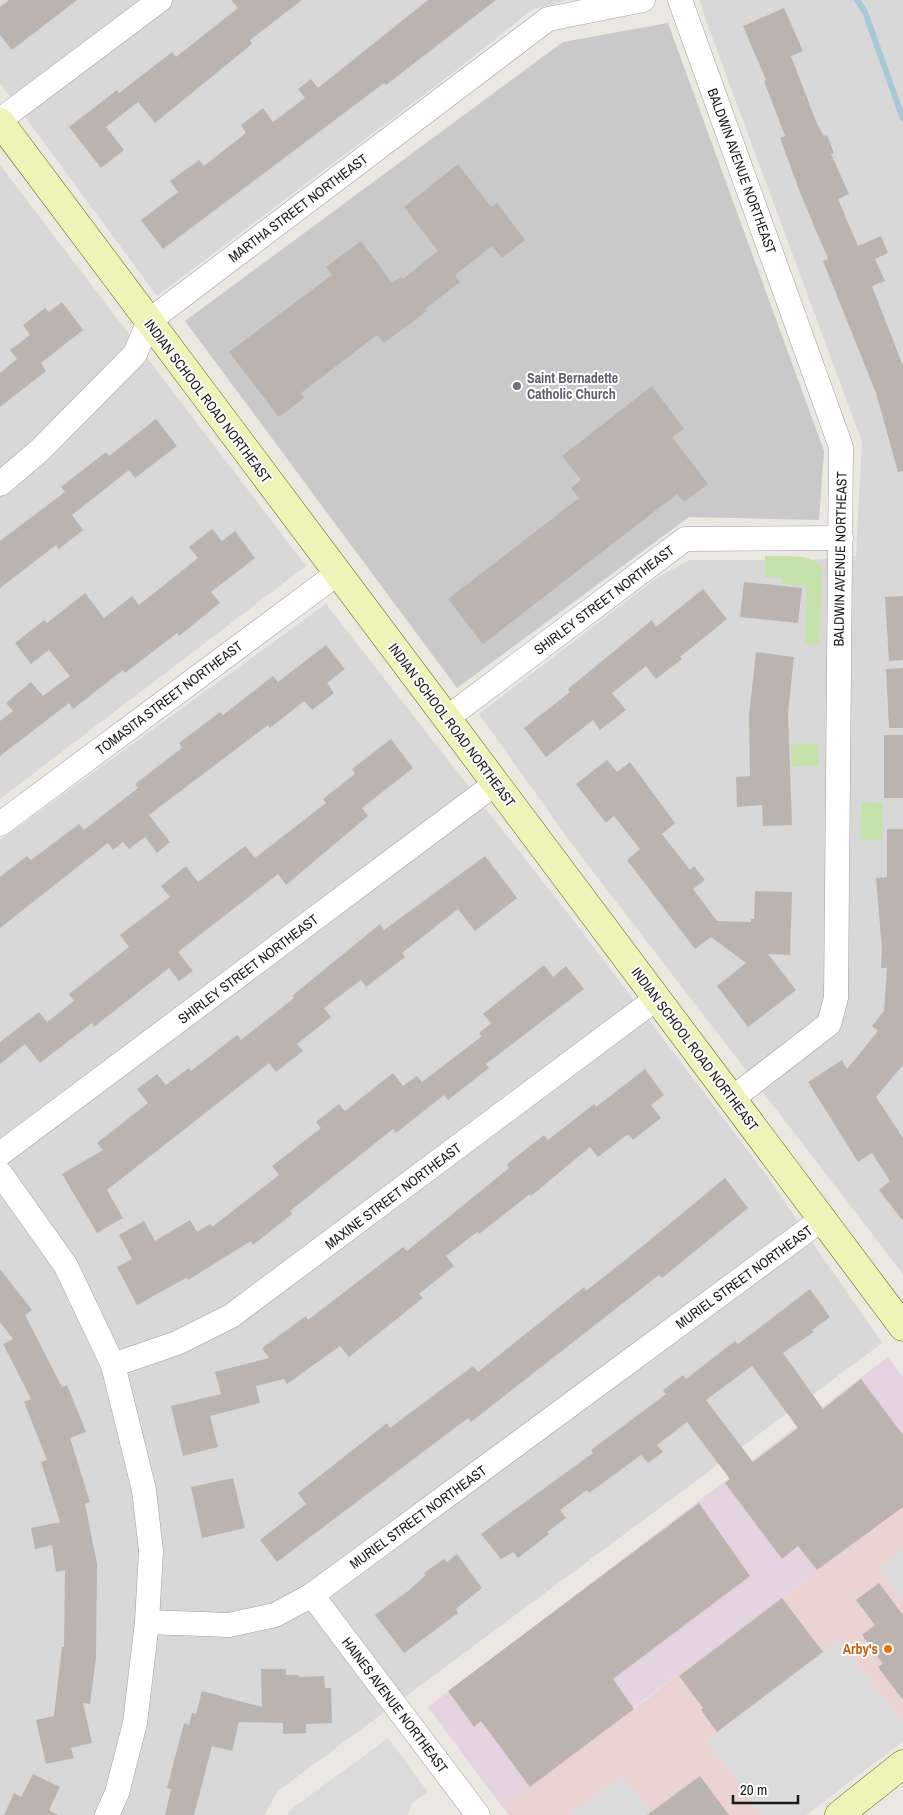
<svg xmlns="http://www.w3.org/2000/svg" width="903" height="1815" font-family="'Archivo Narrow',sans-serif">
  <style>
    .residential { fill: #d9d8d8 }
    .commercial { fill: #ebd3d1 }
    .industrial { fill: #e4d3e1 }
    .religious { fill: #c9c9c9 }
    .grass { fill: #c5e2aa }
    .parking { fill: #dbdbdb }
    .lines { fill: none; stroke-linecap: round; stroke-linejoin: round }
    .stream { stroke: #a5cad6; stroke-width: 6 }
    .building { fill: #bbb4ae; fill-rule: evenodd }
    .street-casing { stroke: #9f9f9f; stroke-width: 25 }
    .secondary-casing { stroke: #5a660e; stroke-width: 29 }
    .street { stroke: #fff; stroke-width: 24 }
    .secondary { stroke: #eef3b8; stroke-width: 28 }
    .worship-dot { fill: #6b7280; stroke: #fff; stroke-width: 2 }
    .food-dot { fill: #e8710a; stroke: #fff; stroke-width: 2 }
    .labels { text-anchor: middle; stroke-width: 4; stroke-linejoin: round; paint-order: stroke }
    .street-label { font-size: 14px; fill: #1b1b1b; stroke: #fff }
    .worship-label { font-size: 14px; font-weight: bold; fill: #5b616d; stroke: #fff; text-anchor: start }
    .food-label { font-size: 14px; font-weight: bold; fill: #c56008; stroke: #fff; text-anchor: end }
  </style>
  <rect width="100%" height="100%" fill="#ebe8e1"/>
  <!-- residential -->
  <g class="residential">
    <path d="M0 0H567L532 10 454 72 157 296 0 83Z"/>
    <path d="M700 0H903V1274L571 843 479 714 658 577 690 560H809L856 556 862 442 704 15Z"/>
    <path d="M0 165 306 566 0 799Z"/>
    <path d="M326 604 580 929 766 1175 882 1343 278 1791 264 1815H0V840Z"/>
  </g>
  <!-- commercial -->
  <path class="commercial" d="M903 1507V1741L806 1815H509L503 1808 514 1799 634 1709 684 1669 686 1671Z"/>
  <!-- industrial -->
  <path class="industrial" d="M888 1357 903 1377V1507L686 1671 684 1669 503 1808 428 1707Z"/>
  <!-- religious -->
  <path class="religious" d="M668 23 824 451 819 520 689 517 457 688 185 321 563 42Z"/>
  <!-- grass -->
  <g class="grass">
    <path d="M765 556C781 557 815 552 822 569L819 645 805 644 807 586 782 584V578L765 577Z"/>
    <path d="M818 743 819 765 792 767 791 745Z"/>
    <path d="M861 802 883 803 882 841 860 839Z"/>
  </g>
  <!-- parking -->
  <g class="parking">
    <path d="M903 1550V1602L878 1569Z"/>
    <path d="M839 1639 903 1722V1741L806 1815H762L706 1741Z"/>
    <path d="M388 1738 428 1792 412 1803 408 1815H287L290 1810Z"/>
    <path d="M622 1775 653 1815H569Z"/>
  </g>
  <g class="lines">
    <!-- stream -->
    <path class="stream" d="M857 0 865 12 903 119"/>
  </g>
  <!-- building -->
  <g class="building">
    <path d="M9 0H77L12 50 0 35V7Z"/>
    <path d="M231 0H302L250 40 252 44 155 123 138 102 106 127 124 150 101 168 69 127 117 90 119 93 172 52 176 57 238 8Z"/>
    <path d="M428 0H496L386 85 384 83 163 249 141 220 178 192 170 181 199 160 204 166 246 133 241 125 263 108 273 122 305 98 298 89 311 79 318 88Z"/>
    <path d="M784 8 803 51 791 56 817 124 824 136 827 135 834 153 831 154 849 194 838 199 858 246 881 236 888 253 875 259 885 281 872 286 903 366V471L898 472 876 393 823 261 828 259 801 195 780 138 785 136 764 81 766 80 743 26Z"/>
    <path d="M458 164 491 207 497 203 525 240 502 258 492 246 455 275 460 282 425 309 427 311 384 343 377 335 301 393 304 398 279 417 229 352 332 275 326 267 361 241 392 283 401 277 403 279 438 251 404 207Z"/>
    <path d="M62 302 83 330 41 363 46 371 0 407V373L17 359 10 350 30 335 23 325 45 308 49 312Z"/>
    <path d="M652 386 684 429 672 437 708 484 684 502 677 494 483 644 448 599 579 498 571 488 581 480 562 456Z"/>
    <path d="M156 419 177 446 135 478 129 470 72 515 83 530 59 549 56 545 0 588V541L65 492 61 487 106 452 109 456Z"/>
    <path d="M212 529 222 541 235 531 255 558 211 592 220 603 179 636 177 633 125 673 123 670 73 709 69 703 0 756V721L13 711 6 703 31 682 43 696 70 676 49 650 31 664 15 643 44 620 47 623 85 593 104 618 132 596 139 605 198 558 189 547Z"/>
    <path d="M744 582 802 588 798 623 740 617Z"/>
    <path d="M703 589 727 619 680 657 682 659 656 679 646 666 612 693 626 710 600 730 593 720 546 757 524 728 570 692 568 689 652 620 656 627Z"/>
    <path d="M903 596V660L889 661 885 597Z"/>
    <path d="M326 645 345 669 327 683 334 693 312 710 304 701 270 728 268 725 149 815 170 842 157 853 145 837 129 849 123 842 113 850 108 843 0 928V877L27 856 31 860 79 824 84 830 138 788 135 784 182 748 179 743 220 712 223 715 273 676 278 682Z"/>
    <path d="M756 652 794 657 788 713 792 825 763 826 762 805 737 807 736 777 750 776 749 716Z"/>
    <path d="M903 668V728H889L886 669Z"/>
    <rect x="884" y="735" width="19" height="63"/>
    <path d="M391 739 413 768 362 808 368 816 286 885 278 874 178 952 193 971 179 981 169 968 94 1027 92 1023 40 1063 25 1044 0 1064V1042L39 1012 47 1022 74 1001 69 994 129 947 120 935 170 897 161 886 186 866 198 882 245 846 255 858 326 803 323 799 355 774 352 769Z"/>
    <path d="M607 760 617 772 630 762 675 823 662 834 690 870 694 866 705 880 693 889 717 921 751 922V919H754L755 891 792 892 790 955 768 954 796 990 748 1027 717 986 746 963 711 937 695 949 627 860 640 849 614 816 606 823 576 784Z"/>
    <path d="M887 829H903V1065L876 1097 903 1138V1221L879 1190 890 1181 872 1153 858 1162 808 1082 842 1060 847 1069 878 1031 872 1026 884 1011 887 968H881L882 949 876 878 887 877Z"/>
    <path d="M485 856 517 898 475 931 458 909 402 953 405 957 366 987 361 980 324 1008 331 1017 297 1044 303 1051 276 1072 269 1063 107 1190 123 1218 97 1233 62 1174 103 1150 97 1143 148 1103 137 1089 157 1074 166 1085 189 1068 191 1071 237 1035 241 1040 294 998 292 996 380 924 384 930Z"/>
    <path d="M544 965 553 977 566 966 584 989 486 1064 489 1068 448 1100 444 1095 396 1133 393 1129 290 1211 292 1214 253 1245 251 1241 188 1280 186 1278 137 1305 117 1267 132 1259 119 1235 144 1221 155 1241 190 1220 197 1232 210 1224 212 1227 279 1175 272 1166 321 1128 316 1122 339 1104 345 1111 393 1073 403 1086 417 1076 422 1082 482 1036 479 1033 491 1023 483 1014Z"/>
    <path d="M645 1069 664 1095 651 1105 661 1118 633 1140 628 1134 598 1157 590 1147 531 1196 530 1194 479 1234 477 1232 446 1256 454 1266 419 1294 423 1298 349 1357 340 1346 287 1384 284 1379 256 1386 260 1403 210 1416 218 1447 183 1456 171 1406 221 1394 215 1372 269 1358 262 1348 306 1316 308 1320 403 1247 407 1251 509 1168 507 1164 544 1135 548 1140 594 1104 596 1107Z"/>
    <path d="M725 1178 748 1208 662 1278 659 1275 471 1422 468 1418 277 1562 260 1540 306 1504 298 1493 387 1423 390 1428 473 1366 478 1372 584 1287 586 1291 639 1249Z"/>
    <path d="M0 1269 32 1310 25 1315 62 1387 67 1385 86 1432 70 1438 90 1502 85 1504 97 1564 96 1658 90 1704 83 1703 92 1743 71 1748 74 1758 46 1764 36 1720 54 1716 62 1647H64L65 1570 56 1572 52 1545 35 1549 31 1528 60 1522 41 1462 47 1460 24 1402 31 1399 3 1344 13 1339 0 1322Z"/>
    <path d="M810 1289 830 1317 812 1330 814 1332 783 1353 823 1409 861 1379 903 1435V1507L817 1570 798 1546 782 1559 725 1483 730 1479 687 1422 657 1445 663 1452 648 1463 641 1455 589 1493 587 1490 560 1510 566 1518 547 1532 549 1534 518 1558 513 1552 501 1559 481 1534 593 1453 591 1450 666 1394 663 1390 683 1375 686 1379 735 1341 738 1344ZM752 1366 798 1428 753 1462 706 1400Z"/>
    <path d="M233 1478 245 1528 202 1538 191 1487Z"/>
    <path d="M699 1503 750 1576 613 1679 634 1709 530 1787 481 1721 474 1727 448 1691Z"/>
    <path d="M457 1554 482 1588 456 1609 458 1613 404 1653 375 1615 408 1591 426 1575 424 1573 444 1559 447 1562Z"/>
    <path d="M879 1583 903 1615V1700L878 1667 883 1664 862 1635 875 1625 856 1600Z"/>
    <path d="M782 1598 823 1652 717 1732 701 1710 703 1708 679 1676Z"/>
    <path d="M261 1669H286V1675H299V1677L324 1676 325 1688H331L332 1723 306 1724V1733L283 1734V1723L239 1722 232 1751 212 1746 194 1815H165L171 1789 167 1788 184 1723 189 1725 192 1713 196 1714 202 1691 262 1707Z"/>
    <path d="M33 1774 60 1787 49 1810 58 1815H4L14 1793 21 1797Z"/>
    <path d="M700 1776 729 1815H647Z"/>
  </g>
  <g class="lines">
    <!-- street casing -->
    <g class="street-casing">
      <g id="street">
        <path d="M680 0 841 447 836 998 829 1024 733 1098"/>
        <path d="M0 120 160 0"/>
        <path d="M0 484 40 450 135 354 149 321 548 19 643 0"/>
        <path d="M447 718 685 539 841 538"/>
        <path d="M0 824 338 573"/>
        <path d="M0 1154 496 783"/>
        <path d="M0 1173 66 1266 113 1365 144 1490 151 1551 147 1622 135 1723 117 1793 107 1815"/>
        <path d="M113 1365 177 1343 231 1316 657 998"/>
        <path d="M312 1595 478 1815"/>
        <path d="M147 1622 229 1625 275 1615 312 1595 821 1220"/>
      </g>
    </g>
    <!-- secondary casing -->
    <g class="secondary-casing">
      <g id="secondary">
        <path d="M0 122 903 1327"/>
        <path d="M839 1815 903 1764"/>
      </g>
    </g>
    <!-- street -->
    <use href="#street" class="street"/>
    <!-- secondary -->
    <use href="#secondary" class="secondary"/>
  </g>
  <!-- markers -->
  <circle class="worship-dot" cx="517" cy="386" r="5"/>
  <circle class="food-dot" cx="888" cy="1649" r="5"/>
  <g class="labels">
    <!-- street labels -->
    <g class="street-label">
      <text transform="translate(742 171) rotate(70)" y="5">BALDWIN AVENUE NORTHEAST</text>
      <text transform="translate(298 208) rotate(-37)" y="5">MARTHA STREET NORTHEAST</text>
      <text transform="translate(208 401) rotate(53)" y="5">INDIAN SCHOOL ROAD NORTHEAST</text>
      <text transform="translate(840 559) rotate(-89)" y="5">BALDWIN AVENUE NORTHEAST</text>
      <text transform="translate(604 600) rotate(-37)" y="5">SHIRLEY STREET NORTHEAST</text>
      <text transform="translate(169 698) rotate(-37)" y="5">TOMASITA STREET NORTHEAST</text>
      <text transform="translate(452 725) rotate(53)" y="5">INDIAN SCHOOL ROAD NORTHEAST</text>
      <text transform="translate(248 969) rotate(-37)" y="5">SHIRLEY STREET NORTHEAST</text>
      <text transform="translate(695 1049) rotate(53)" y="5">INDIAN SCHOOL ROAD NORTHEAST</text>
      <text transform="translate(393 1196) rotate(-37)" y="5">MAXINE STREET NORTHEAST</text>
      <text transform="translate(744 1277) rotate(-36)" y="5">MURIEL STREET NORTHEAST</text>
      <text transform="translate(418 1517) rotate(-36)" y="5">MURIEL STREET NORTHEAST</text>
      <text transform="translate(395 1705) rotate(53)" y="5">HAINES AVENUE NORTHEAST</text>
    </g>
    <!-- worship labels -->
    <g class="worship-label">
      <text x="527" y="383">Saint Bernadette<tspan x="527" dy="16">Catholic Church</tspan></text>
    </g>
    <!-- food labels -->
    <g class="food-label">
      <text x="878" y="1654">Arby's</text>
    </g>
  </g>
  <!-- scale -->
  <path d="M733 1795v8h65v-8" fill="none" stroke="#1b1b1b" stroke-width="2.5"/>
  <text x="740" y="1795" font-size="15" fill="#1b1b1b" stroke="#ffffff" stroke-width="4" paint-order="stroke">20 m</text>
</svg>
